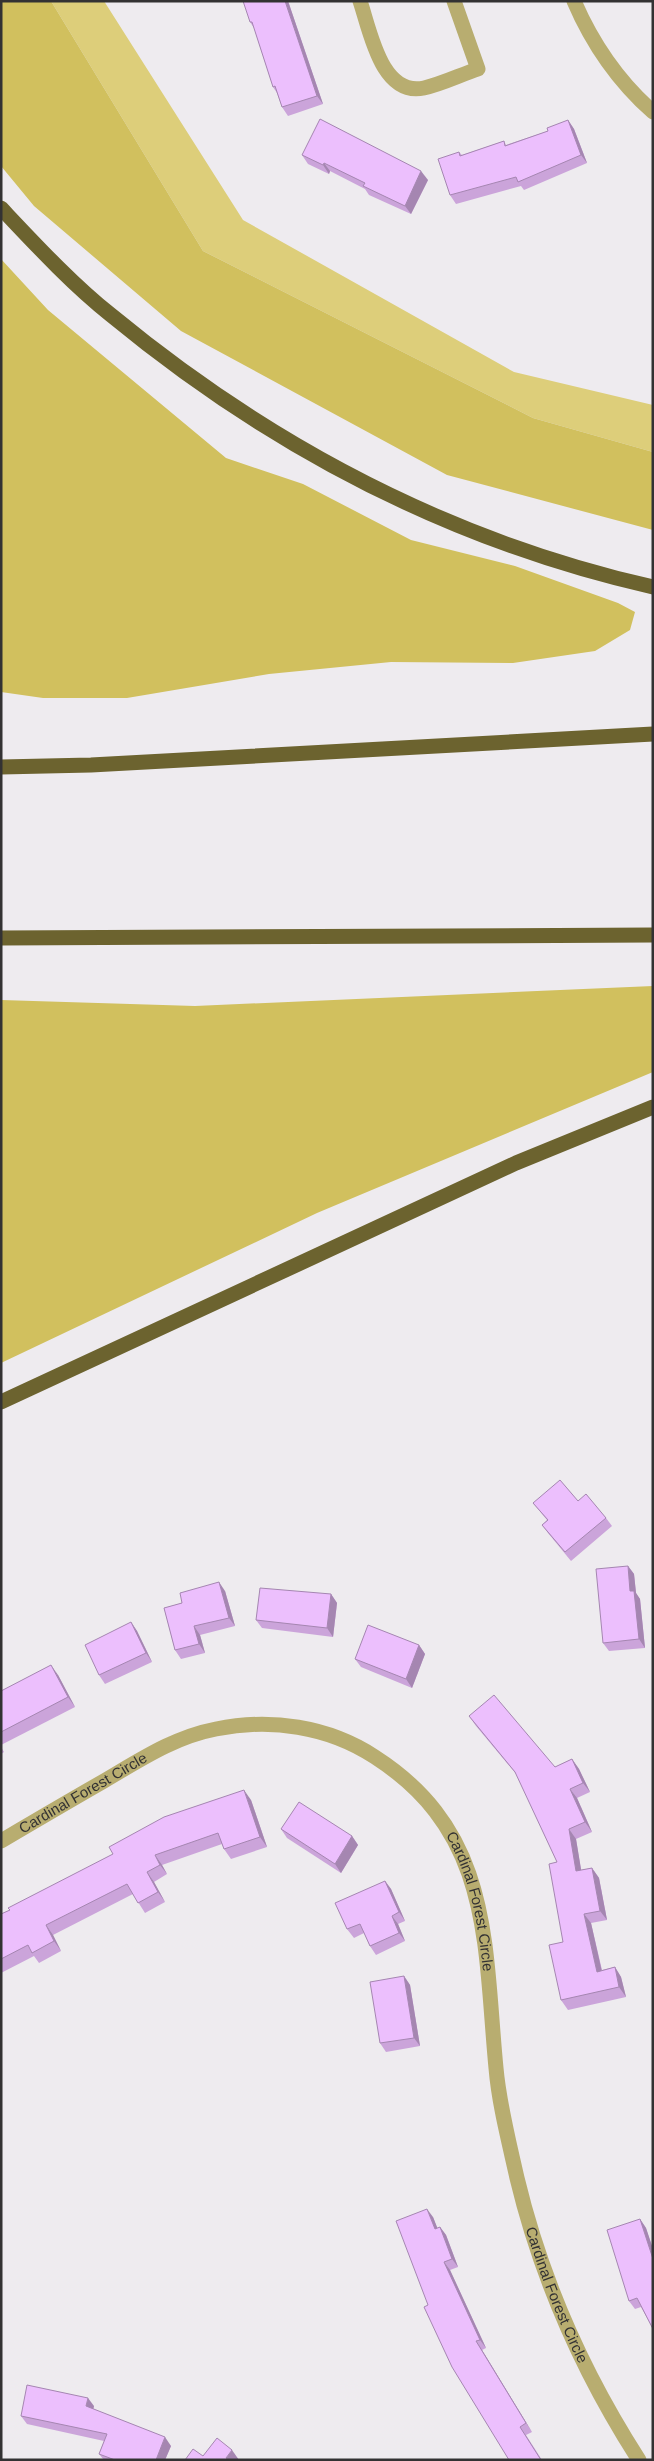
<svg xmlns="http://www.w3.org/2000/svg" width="654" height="2461" font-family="Arial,sans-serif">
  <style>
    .green { fill: #ddce7a }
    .forest { fill: #d1c05e }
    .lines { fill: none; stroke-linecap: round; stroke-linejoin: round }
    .minor { stroke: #b8ad70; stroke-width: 15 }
    .highway { stroke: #6c632f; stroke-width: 15 }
    .wall { fill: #cba4da }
    .shaded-wall { fill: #a586b1 }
    .building { fill: #ecbffd; stroke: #a586b1 }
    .labels { text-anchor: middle; stroke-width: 4.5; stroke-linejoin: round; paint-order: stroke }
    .street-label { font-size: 15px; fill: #333233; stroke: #fff }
  </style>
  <rect width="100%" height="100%" fill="#eeebef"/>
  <!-- green -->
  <path class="green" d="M51 1H104L243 220 514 372 653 405V452L533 418 203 251Z"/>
  <!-- forest -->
  <g class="forest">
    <path d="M1 1H51L203 251 533 418 653 452V530L447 475 181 331 34 206 1 166Z"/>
    <path d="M1 259 48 310 226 458 303 484 411 540 515 566 618 603 635 612 630 630 595 651 513 663 391 662 269 674 127 698H43L1 692Z"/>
    <path d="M653 986V1072L317 1213 1 1363V1000L195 1006Z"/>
  </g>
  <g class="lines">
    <!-- minor -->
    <g class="minor">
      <path d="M360 1C370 30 381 97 424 88 442 84 460 75 478 69L454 1"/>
      <path d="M574 1C592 43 618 81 653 112"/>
      <path id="s1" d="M1 1841C35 1821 69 1801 104 1781 140 1760 174 1737 216 1729 270 1718 328 1726 375 1757 493 1833 484 1944 496 2068 499 2104 509 2142 517 2178 541 2278 583 2373 639 2460"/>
    </g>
    <!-- highway -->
    <g class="highway">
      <path d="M1 208C35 244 73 285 111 315 271 447 450 541 653 587"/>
      <path d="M1 767 91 765 653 734"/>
      <path d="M1 938 653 935"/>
      <path d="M1 1402 516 1163 653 1107"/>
    </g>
  </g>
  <!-- wall -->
  <g class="wall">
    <path d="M288 1 323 104 288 116 282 107 277 93 273 87 254 28 250 22Z"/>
    <path d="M568 120 574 129 587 163 524 190 521 186 456 204 450 195 459 152 462 155 504 141 506 145 548 131Z"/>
    <path d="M302 155 428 180 411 214 369 195 365 189 330 171 329 174 308 164Z"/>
    <path d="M578 1501 606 1518 612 1526 571 1561 548 1533 542 1525 547 1520 533 1503Z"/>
    <path d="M628 1566 634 1574 636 1593 640 1599 645 1648 609 1651 603 1643Z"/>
    <path d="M225 1591 235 1626 200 1635 205 1653 181 1659 175 1650 164 1608Z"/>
    <path d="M331 1594 337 1603 333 1637 262 1628 256 1620Z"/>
    <path d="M131 1622 137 1631 152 1662 105 1684 99 1675Z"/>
    <path d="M419 1645 425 1654 412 1688 361 1667 355 1659Z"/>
    <path d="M58 1675 75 1707 1 1745V1691Z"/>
    <path d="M469 1716 555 1767 572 1759 579 1769 590 1792 577 1798 592 1832 576 1839 581 1870 592 1868 599 1878 607 1920 591 1923 602 1970 615 1967 621 1977 626 1997 568 2010 561 2000 563 1942 557 1862 517 1775 476 1726Z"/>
    <path d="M1 1747 4 1752 1 1754Z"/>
    <path d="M251 1800 267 1847 231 1859 224 1849 222 1844 162 1865 167 1874 154 1882 165 1902 145 1913 133 1894 53 1935 61 1951 39 1963 34 1956 1 1973V1914Z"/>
    <path d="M281 1829 352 1836 358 1845 341 1873 287 1838Z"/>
    <path d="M385 1881 391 1889 405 1921 398 1924 405 1941 376 1955 370 1946 364 1933 354 1938 347 1929Z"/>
    <path d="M404 1976 410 1985 420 2046 386 2052 380 2043Z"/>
    <path d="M433 2217 437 2228 440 2227 446 2235 458 2267 450 2270 486 2348 482 2350 532 2432 526 2435 542 2460H509L428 2305Z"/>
    <path d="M640 2219 646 2228 653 2249V2329L641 2307 635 2309 629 2301Z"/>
    <path d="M94 2406 93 2409 171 2446 165 2460H104L99 2454 104 2441 27 2424 21 2416Z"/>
  </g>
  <!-- shaded-wall -->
  <g class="shaded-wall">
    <path d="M285 1H288L323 104 317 96Z"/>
    <path d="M568 120 574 129 587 163 581 155Z"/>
    <path d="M324 163 330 171 329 174 323 165Z"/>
    <path d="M421 171 428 180 411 214 405 206Z"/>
    <path d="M628 1566 634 1574 636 1593 640 1599 645 1648 639 1639 630 1591Z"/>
    <path d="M219 1582 225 1591 235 1626 229 1618Z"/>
    <path d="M331 1594 337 1603 333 1637 327 1628Z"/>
    <path d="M131 1622 137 1631 152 1662 146 1653Z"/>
    <path d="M194 1626 200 1635 205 1653 199 1644Z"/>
    <path d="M419 1645 425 1654 412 1688 406 1679Z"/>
    <path d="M51 1665 58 1675 75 1707 68 1697Z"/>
    <path d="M572 1759 579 1769 590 1792 583 1783Z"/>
    <path d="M570 1789 577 1798 592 1832 585 1822Z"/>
    <path d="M244 1790 251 1800 267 1847 260 1837Z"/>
    <path d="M569 1829 576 1839 583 1881 576 1871Z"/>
    <path d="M352 1836 358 1845 341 1873 335 1864Z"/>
    <path d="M155 1855 162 1865 167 1874 160 1865Z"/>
    <path d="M592 1868 599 1878 607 1920 600 1911Z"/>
    <path d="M147 1872 154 1882 165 1902 158 1892Z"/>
    <path d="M385 1881 391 1889 405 1921 399 1912Z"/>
    <path d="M584 1914 591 1923 604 1981 597 1972Z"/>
    <path d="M392 1916 398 1924 405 1941 399 1933Z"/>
    <path d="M46 1925 53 1935 61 1951 54 1941Z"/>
    <path d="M615 1967 621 1977 626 1997 619 1987Z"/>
    <path d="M404 1976 410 1985 420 2046 414 2038Z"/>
    <path d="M427 2209 433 2217 441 2237 435 2229Z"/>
    <path d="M640 2219 646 2228 653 2249V2259Z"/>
    <path d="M440 2227 446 2235 458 2267 452 2259Z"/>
    <path d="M444 2262 450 2270 486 2348 480 2340Z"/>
    <path d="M476 2341 482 2350 532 2432 526 2423Z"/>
    <path d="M88 2398 94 2406 92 2415 86 2406Z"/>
    <path d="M165 2437 171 2446 165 2460H156Z"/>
    <path d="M232 2450 239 2460H228L226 2458Z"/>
  </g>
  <!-- building -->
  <g class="building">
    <path d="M243 1H285L317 96 282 107 275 86 273 87 252 22H250Z"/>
    <path d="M320 119 421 171 405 206 363 186 365 183 324 163 323 165 302 155Z"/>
    <path d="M568 120 581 155 518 182 516 177 450 195 438 159 459 152 460 156 504 141 505 146 548 131 547 128Z"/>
    <path d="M560 1480 578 1501 586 1494 606 1518 565 1552 542 1525 548 1520 533 1503Z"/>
    <path d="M628 1566 630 1591H634L639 1639 603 1643 596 1569Z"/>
    <path d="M219 1582 229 1618 194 1626 199 1644 175 1650 164 1608 182 1603 180 1593Z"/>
    <path d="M260 1588 331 1594 327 1628 256 1620Z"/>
    <path d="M131 1622 146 1653 99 1675 85 1645Z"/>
    <path d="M368 1625 419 1645 406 1679 355 1659Z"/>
    <path d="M51 1665 68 1697 1 1732V1691Z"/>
    <path d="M494 1695 555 1767 572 1759 583 1783 570 1789 585 1822 569 1829 576 1871 592 1868 600 1911 584 1914 597 1972 615 1967 619 1987 561 2000 549 1945 563 1942 549 1864 557 1862 515 1772 469 1716Z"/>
    <path d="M244 1790 260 1837 224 1849 218 1833 155 1855 160 1865 147 1872 158 1892 138 1903 127 1884 46 1925 54 1941 32 1953 28 1945 1 1959V1914L10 1910 8 1908 113 1854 109 1847 164 1817Z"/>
    <path d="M299 1802 352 1836 335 1864 281 1829Z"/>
    <path d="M385 1881 399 1912 392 1916 399 1933 370 1946 360 1924 347 1929 335 1903Z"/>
    <path d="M404 1976 414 2038 380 2043 370 1982Z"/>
    <path d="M427 2209 435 2229 440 2227 452 2259 444 2262 480 2340 476 2341 526 2423 520 2427 541 2460H509L452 2367 424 2307 428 2305 396 2221Z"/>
    <path d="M640 2219 653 2259V2329L637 2298 629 2301 607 2230Z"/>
    <path d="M27 2385 88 2398 86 2406 165 2437 156 2460H115L99 2454 107 2434 21 2416Z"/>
    <path d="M217 2438 232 2450 226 2458 229 2460H185L193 2449 203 2456Z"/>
  </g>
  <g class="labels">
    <!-- street labels -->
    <g class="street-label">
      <text dy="5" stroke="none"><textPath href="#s1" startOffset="95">Cardinal Forest Circle</textPath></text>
      <text dy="5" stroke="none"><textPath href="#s1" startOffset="589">Cardinal Forest Circle</textPath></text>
      <text dy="5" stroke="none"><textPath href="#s1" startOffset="994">Cardinal Forest Circle</textPath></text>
    </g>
  </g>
  <!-- border -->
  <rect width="654" height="2461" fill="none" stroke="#333233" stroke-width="5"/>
</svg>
